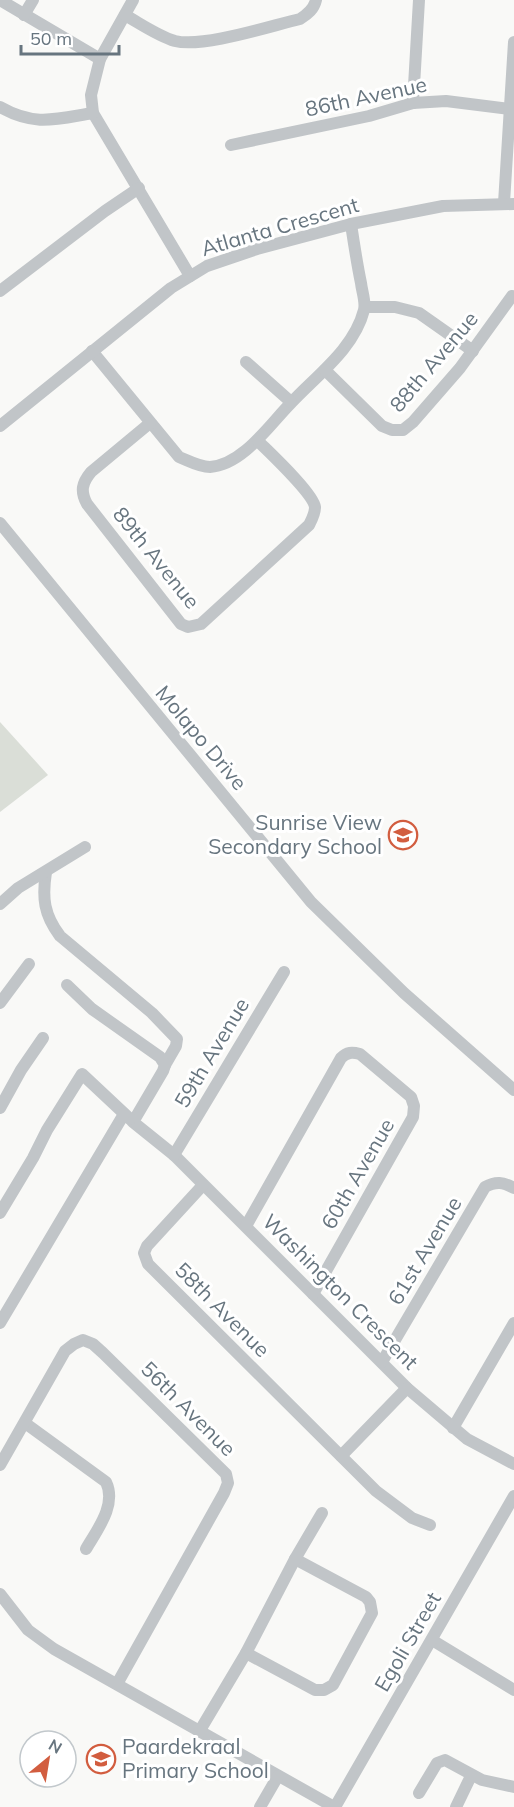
<svg xmlns="http://www.w3.org/2000/svg" width="514" height="1807" font-family="Mulish,sans-serif">
  <style>
    .garden { fill: #daded7 }
    .lines { fill: none; stroke-linecap: round; stroke-linejoin: round }
    .minor { stroke: #c1c5c8; stroke-width: 12 }
    .labels { text-anchor: middle; stroke-width: 6; stroke-linejoin: round; paint-order: stroke }
    .street-label { font-size: 21px; fill: #67757f; stroke: #fff }
    .poi-label { font-size: 21px; fill: #67757f; stroke: #fff; text-anchor: end }
  </style>
  <rect width="100%" height="100%" fill="#f9f9f7"/>
  <!-- garden -->
  <path class="garden" d="M0 722 48 775 0 812Z"/>
  <g class="lines">
    <!-- minor -->
    <g class="minor">
      <path d="M0 0 100 59"/>
      <path d="M133 0 100 59 91 95 93 113 190 276"/>
      <path d="M24 15 33 0"/>
      <path d="M125 15C141 24 158 36 175 41 203 48 270 26 300 19 308 14 314 9 316 0"/>
      <path d="M413 103 419 0"/>
      <path d="M0 107C35 127 56 119 93 113"/>
      <path d="M231 145 369 116 413 103 446 101 510 109"/>
      <path d="M504 203 514 42"/>
      <path d="M0 291 105 211 139 188"/>
      <path d="M365 307H395L419 313 473 351"/>
      <path d="M92 351 179 457C189 461 199 467 210 467 243 465 270 424 291 403 317 375 354 349 364 310 366 302 362 292 361 283 357 264 354 244 351 224"/>
      <path d="M246 362 291 402"/>
      <path d="M325 370 382 426 392 430H403L413 422 460 368 512 296"/>
      <path d="M150 423 91 472C82 483 80 491 87 504L181 624 188 627 201 624 309 525C312 519 315 514 315 507 313 493 270 453 258 441"/>
      <path d="M0 426 171 288 207 266 257 249 351 224 443 206 514 204"/>
      <path d="M0 523 311 902 404 993 514 1090"/>
      <path d="M46 872C42 898 44 915 60 936L152 1013 177 1039 176 1046 165 1065"/>
      <path d="M0 904 18 888 85 847"/>
      <path d="M67 985 92 1009 160 1057 165 1065 163 1071 133 1122 174 1155 407 1388 467 1439 514 1464"/>
      <path d="M0 1003 29 964"/>
      <path d="M0 1108 21 1070 43 1038"/>
      <path d="M174 1155 284 972"/>
      <path d="M203 1185 147 1246 144 1253 148 1264 376 1491 412 1518 430 1525"/>
      <path d="M0 1213 33 1158 47 1130 82 1074 130 1119"/>
      <path d="M246 1226 341 1058C347 1052 352 1052 360 1054L411 1097 414 1106 413 1117 313 1294"/>
      <path d="M0 1323 124 1114"/>
      <path d="M382 1362 485 1187C496 1181 503 1182 514 1188"/>
      <path d="M25 1423 106 1482C117 1505 97 1530 86 1549"/>
      <path d="M453 1428 514 1323"/>
      <path d="M341 1456 407 1388"/>
      <path d="M0 1465 65 1351 74 1344 83 1340 93 1344 103 1353 226 1474 228 1483 224 1493 117 1684"/>
      <path d="M0 1594 28 1630 54 1649 334 1807"/>
      <path d="M432 1640 514 1690"/>
      <path d="M246 1653 315 1690H324L333 1685 372 1613 370 1602 366 1597 295 1559"/>
      <path d="M199 1732 246 1653 295 1559 322 1513"/>
      <path d="M419 1793 437 1763 445 1760 482 1780 514 1787"/>
      <path d="M260 1807 278 1776"/>
      <path d="M335 1807 514 1496"/>
      <path d="M456 1807 471 1776"/>
    </g>
  </g>
  <!-- icons -->
  <defs>
    <g id="school-ring" transform="scale(1.5)"><circle r="9.5" fill="#fff" stroke="#d25d3f" stroke-width="1.5"/><path d="M0-5L7-2L0 1L-7-2ZM-4 1L0 2.5L4 1V4Q0 6-4 4Z" fill="#d25d3f"/></g>
  </defs>
  <g fill-rule="evenodd">
    <use href="#school-ring" x="403" y="835"/>
    <use href="#school-ring" x="101" y="1759"/>
  </g>
  <g class="labels">
    <!-- street labels -->
    <g class="street-label">
      <text transform="translate(366 97) rotate(-12)" y="7">86th Avenue</text>
      <text transform="translate(280 227) rotate(-16)" y="7">Atlanta Crescent</text>
      <text transform="translate(434 362) rotate(-50)" y="7">88th Avenue</text>
      <text transform="translate(156 558) rotate(51)" y="7">89th Avenue</text>
      <text transform="translate(201 738) rotate(50)" y="7">Molapo Drive</text>
      <text transform="translate(212 1053) rotate(-59)" y="7">59th Avenue</text>
      <text transform="translate(358 1174) rotate(-60)" y="7">60th Avenue</text>
      <text transform="translate(425 1251) rotate(-59)" y="7">61st Avenue</text>
      <text transform="translate(340 1292) rotate(45)" y="7">Washington Crescent</text>
      <text transform="translate(222 1310) rotate(45)" y="7">58th Avenue</text>
      <text transform="translate(188 1409) rotate(45)" y="7">56th Avenue</text>
      <text transform="translate(408 1642) rotate(-60)" y="7">Egoli Street</text>
    </g>
    <!-- poi labels -->
    <g class="poi-label">
      <text x="382" y="830">Sunrise View<tspan x="382" dy="24">Secondary School</tspan></text>
      <text x="122" y="1754" text-anchor="start">Paardekraal<tspan x="122" dy="24">Primary School</tspan></text>
    </g>
  </g>
  <!-- north arrow -->
  <g transform="translate(48 1759) rotate(30)"><circle r="28" fill="#ffffff" stroke="#c2c8cc" stroke-width="1.5"/>
  <path d="M0-4.5L10 22L0 15L-10 22Z" fill="#d25d3f"/>
  <text y="-9" font-size="16" font-weight="bold" text-anchor="middle" fill="#67757f">N</text>
  </g>
  <!-- scale -->
  <path d="M21 45v9h98v-9" fill="none" stroke="#67757f" stroke-width="3"/>
  <text x="30" y="45" font-size="18" fill="#67757f" stroke="#ffffff" stroke-width="4.5" paint-order="stroke">50 m</text>
</svg>
